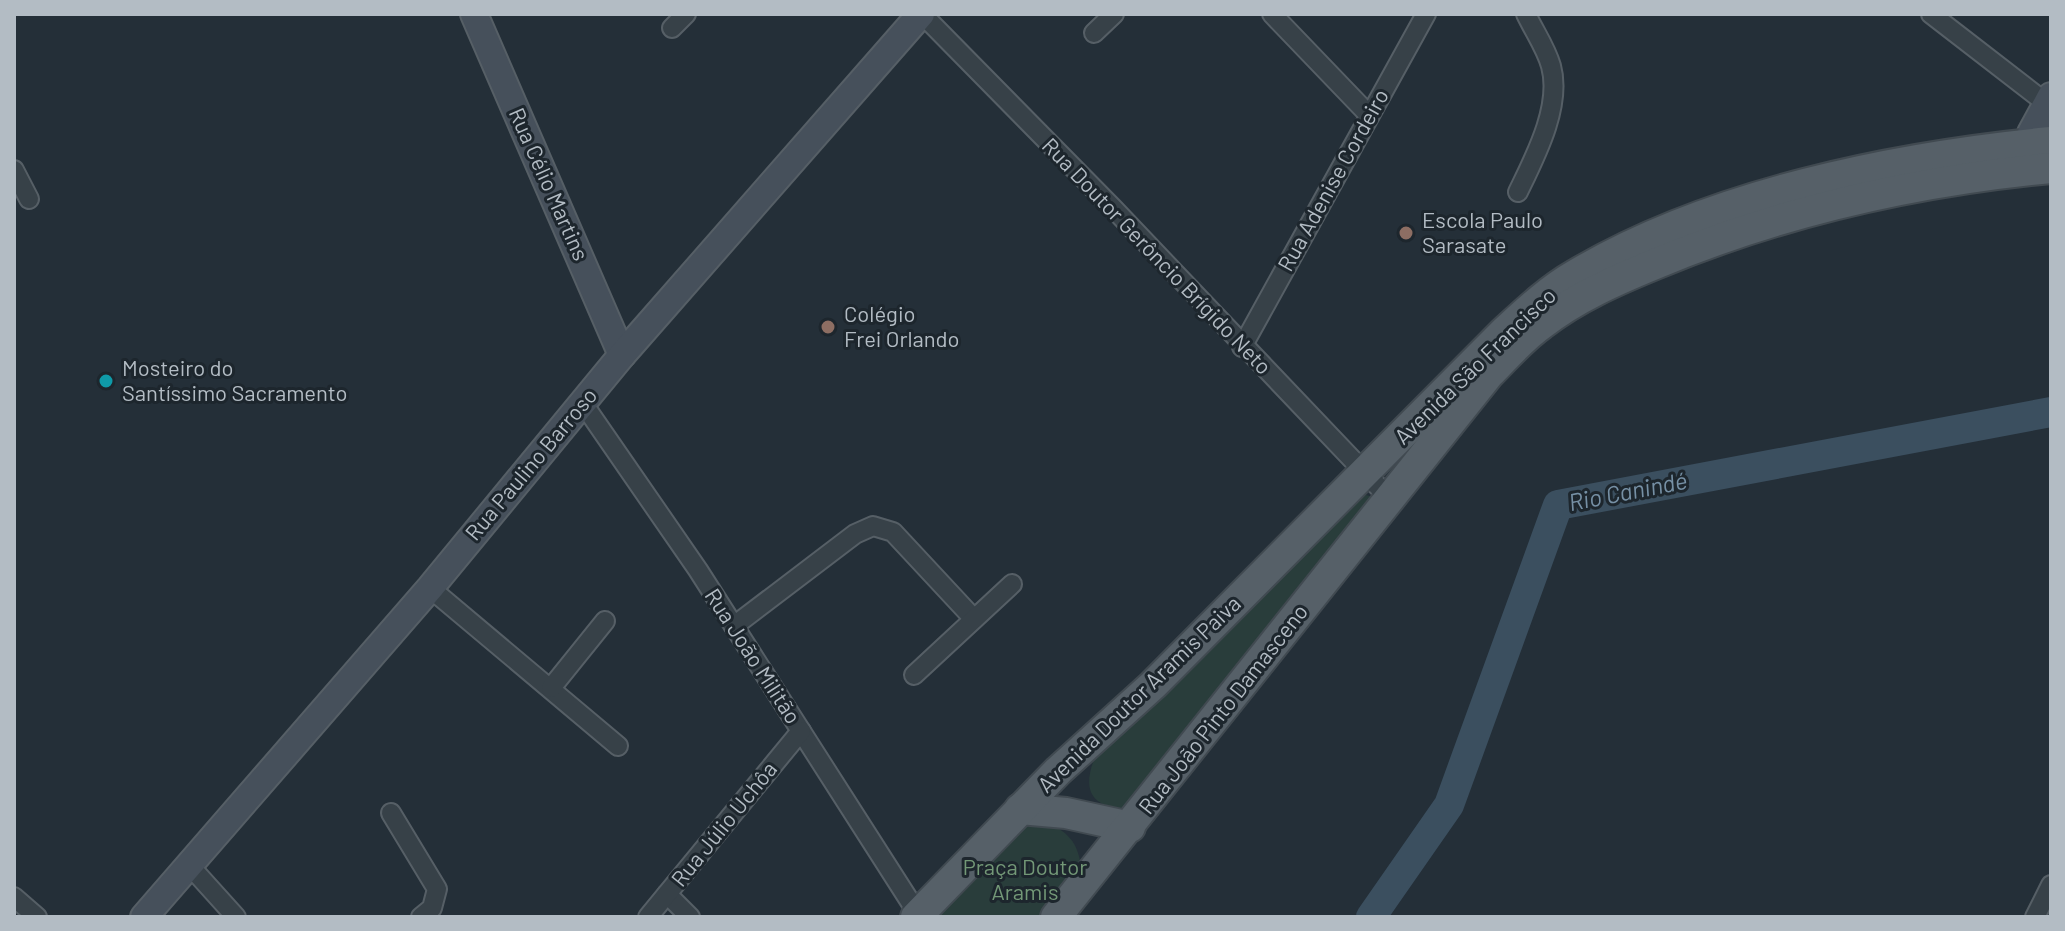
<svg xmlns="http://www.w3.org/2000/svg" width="2065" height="931" font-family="Barlow,sans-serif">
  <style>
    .green { fill: #293d3b }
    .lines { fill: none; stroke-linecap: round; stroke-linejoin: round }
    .river { stroke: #3b4f5f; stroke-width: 30 }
    .street-casing { stroke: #565f66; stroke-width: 22 }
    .secondary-casing { stroke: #565f66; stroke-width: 30 }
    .primary-casing { stroke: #414a51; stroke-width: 34 }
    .street { stroke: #374148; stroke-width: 18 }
    .secondary { stroke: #46505b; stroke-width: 26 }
    .primary { stroke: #566068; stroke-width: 30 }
    .education-dot { fill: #8d6e63; stroke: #1d262d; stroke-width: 3 }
    .culture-dot { fill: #0f9aa8; stroke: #1d262d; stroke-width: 3 }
    .labels { text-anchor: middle; stroke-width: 6; stroke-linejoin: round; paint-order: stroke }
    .street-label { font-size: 22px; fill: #b3bcc4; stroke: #1d262d }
    .poi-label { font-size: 22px; fill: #b3bcc4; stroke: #1d262d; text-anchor: start }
    .park-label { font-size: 22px; fill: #739877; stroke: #1d262d }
    .water-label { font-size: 24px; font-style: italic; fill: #7690a5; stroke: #1d262d }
  </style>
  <rect width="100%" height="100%" fill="#242f38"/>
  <!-- green -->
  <g class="green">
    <path d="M1366 495 1373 497 1125 809C1085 806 1083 784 1097 752L1359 498Z"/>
    <path d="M1042 822C1067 829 1079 843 1081 869L1043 917H934L1026 826Z"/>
  </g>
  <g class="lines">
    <!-- river -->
    <path class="river" d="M1371 917 1449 805 1558 505 2051 412"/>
    <!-- street casing -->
    <g class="street-casing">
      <g id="street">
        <path d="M922 14 1113 208 1390 499"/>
        <path d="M1272 14 1369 115"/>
        <path d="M1931 14 2046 103"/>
        <path d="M672 28 686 14"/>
        <path d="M1094 33 1114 14"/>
        <path d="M14 170 29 199"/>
        <path d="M1518 192C1535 157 1562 106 1551 66 1546 48 1534 31 1526 14"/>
        <path d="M1242 347 1426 14"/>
        <path d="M582 402 698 570 918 914"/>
        <path d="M430 588 618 746"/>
        <path d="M734 626 855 534 873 526 893 532 974 619"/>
        <path d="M914 675 1012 584"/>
        <path d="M551 688 605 621"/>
        <path d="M391 813 437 889 432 908 421 917"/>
        <path d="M190 866 236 917"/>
        <path d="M667 894 690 917"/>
        <path d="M14 897 37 917"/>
        <path d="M648 917 801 731"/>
        <path d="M2035 917 2051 885"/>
      </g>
    </g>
    <!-- secondary casing -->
    <g class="secondary-casing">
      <g id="secondary">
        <path d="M474 14 622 355"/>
        <path d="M2028 163 2031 133 2051 96"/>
        <path d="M144 917 430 588 622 355 921 14"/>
      </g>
    </g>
    <!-- primary casing -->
    <g class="primary-casing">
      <g id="primary">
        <path d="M1020 809 1066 813 1130 827"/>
        <path d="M916 917 1058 771 1153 685 1504 332C1527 311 1549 290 1575 275 1711 194 1895 157 2051 142"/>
        <path d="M1056 917 1489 374C1506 357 1522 338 1542 324 1575 298 1616 280 1655 264 1782 211 1915 181 2051 168"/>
      </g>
    </g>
    <!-- street -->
    <use href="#street" class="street"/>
    <!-- secondary -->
    <use href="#secondary" class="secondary"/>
    <!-- primary -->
    <use href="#primary" class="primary"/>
  </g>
  <!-- markers -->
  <g class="education-dot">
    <circle cx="1406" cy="233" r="8"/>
    <circle cx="828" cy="327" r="8"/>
  </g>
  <circle class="culture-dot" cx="106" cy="381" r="8"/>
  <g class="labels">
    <!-- street labels -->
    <g class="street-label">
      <text transform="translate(1333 180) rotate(-61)" y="8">Rua Adenise Cordeiro</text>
      <text transform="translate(549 184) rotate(66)" y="8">Rua Célio Martins</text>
      <text transform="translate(1157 256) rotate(46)" y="8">Rua Doutor Gerôncio Brígido Neto</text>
      <text transform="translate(1475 366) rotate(-44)" y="8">Avenida São Francisco</text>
      <text transform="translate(531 464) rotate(-50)" y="8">Rua Paulino Barroso</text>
      <text transform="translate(753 656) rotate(57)" y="8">Rua João Militão</text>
      <text transform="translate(1139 694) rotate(-44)" y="8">Avenida Doutor Aramis Paiva</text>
      <text transform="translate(1223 709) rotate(-52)" y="8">Rua João Pinto Damasceno</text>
      <text transform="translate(724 824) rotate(-51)" y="8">Rua Júlio Uchôa</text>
    </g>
    <!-- poi labels -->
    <g class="poi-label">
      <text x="1422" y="228">Escola Paulo<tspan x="1422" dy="25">Sarasate</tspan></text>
      <text x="844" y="322">Colégio<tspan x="844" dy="25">Frei Orlando</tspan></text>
      <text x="122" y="376">Mosteiro do<tspan x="122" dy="25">Santíssimo Sacramento</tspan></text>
    </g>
    <!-- park labels -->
    <g class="park-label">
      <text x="1025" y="875">Praça Doutor<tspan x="1025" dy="25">Aramis</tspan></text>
    </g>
    <!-- water labels -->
    <g class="water-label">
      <text transform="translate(1628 492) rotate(-11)" y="8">Rio Canindé</text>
    </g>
  </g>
  <!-- border -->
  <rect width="2065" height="931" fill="none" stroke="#b3bcc4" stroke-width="32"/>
</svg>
